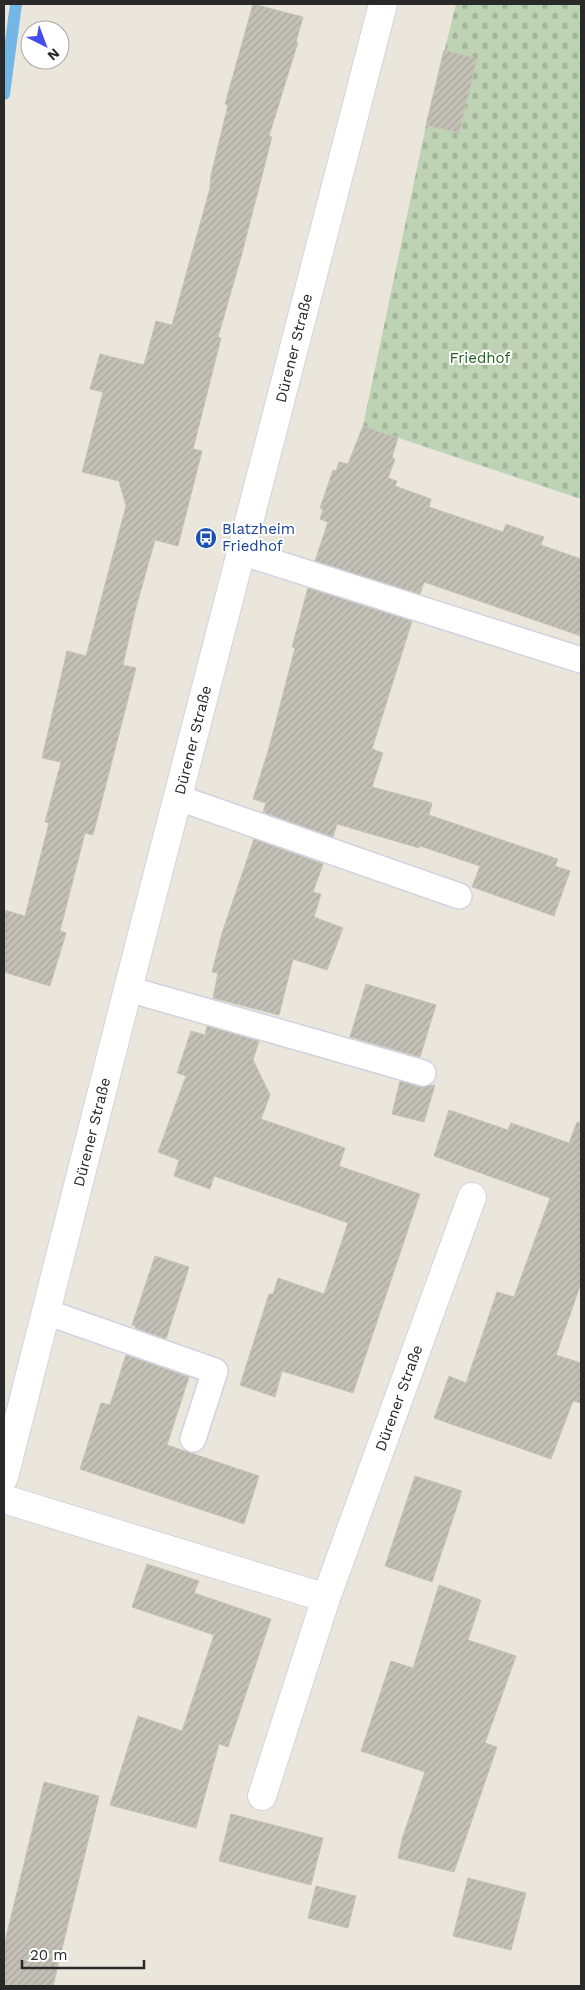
<svg xmlns="http://www.w3.org/2000/svg" width="585" height="1990" font-family="'Work Sans',sans-serif">
  <style>
    .cemetery { fill: url(#cemetery-stones) }
    .lines { fill: none; stroke-linecap: round; stroke-linejoin: round }
    .stream { stroke: #74b7e7; stroke-width: 12 }
    .building { fill: url(#building-hatch); stroke: #c5c2b5 }
    .lane-casing { stroke: #d1d2e1; stroke-width: 28 }
    .street-casing { stroke: #d1d2e1; stroke-width: 30 }
    .secondary-casing { stroke: #d1d2e1; stroke-width: 30 }
    .lane { stroke: #fff; stroke-width: 25 }
    .street { stroke: #fff; stroke-width: 28 }
    .secondary { stroke: #fff; stroke-width: 28 }
    .labels { text-anchor: middle; stroke-width: 4; stroke-linejoin: round; paint-order: stroke }
    .street-label { font-size: 15px; fill: #292929; stroke: #fff }
    .park-label { font-size: 15px; fill: #22611e; stroke: #fff }
    .transit-label { font-size: 15px; fill: #164399; stroke: #fff; text-anchor: start }
  </style>
  <defs>
    <pattern id="cemetery-stones" width="16" height="16" patternUnits="userSpaceOnUse" patternTransform="scale(1.25)"><rect width="16" height="16" fill="#bed3b4"/><path d="M2 7V4a2 2 0 0 1 4 0v3zM10 15v-3a2 2 0 0 1 4 0v3z" fill="#a3b59b"/></pattern>
    <pattern id="building-hatch" width="6" height="6" patternUnits="userSpaceOnUse" patternTransform="scale(1.25)"><rect width="6" height="6" fill="#c3c0b7"/><path d="M-1 1l2-2M0 6l6-6M5 7l2-2" fill="none" stroke="#a8a59d"/></pattern>
  </defs>
  <rect width="100%" height="100%" fill="#eae6dc"/>
  <!-- cemetery -->
  <path class="cemetery" d="M456 4H581V499L363 426 426 125Z"/>
  <g class="lines">
    <!-- stream -->
    <path class="stream" d="M4 94 16 4"/>
  </g>
  <!-- building -->
  <g class="building">
    <path d="M253 4 303 17 296 42H298L269 136 272 137 241 257 218 337 221 338 193 449 202 451 178 546 155 540 135 611 123 665 136 668 93 835 85 833 60 931 66 933 50 986 4 972V910L25 916 49 823 45 822 61 762 42 758 67 651 86 656 126 506 119 481 82 472 103 392 90 389 100 354 144 365 156 321 172 325 210 188 211 175 228 105 225 104Z"/>
    <path d="M444 50 477 59 459 133 426 125Z"/>
    <path d="M363 426 398 438 392 457 395 459 388 478 397 481 395 486 431 499 429 507 503 532 506 524 525 531 544 537 541 545 581 559V636L424 582 420 594 315 561 328 522 320 519 323 509 320 508 333 470 336 471 339 462 348 464Z"/>
    <path d="M308 588 412 621 372 749 383 753 372 787 432 803 429 815 558 859 555 866 570 871 554 916 472 887 480 866 420 846 419 848 337 824 333 837 263 812 266 803 253 799 269 748 295 648 292 647Z"/>
    <path d="M254 839 323 864 313 892 321 894 314 917 343 928 327 970 293 959 279 1015 213 998 218 973 212 972 222 933Z"/>
    <path d="M366 984 436 1005 420 1057 350 1037Z"/>
    <path d="M207 1026 259 1041 253 1060 270 1095 261 1119 345 1148 339 1166 420 1194 353 1393 282 1371 275 1397 240 1385 269 1294H273L278 1278 324 1294 348 1223 214 1176 210 1189 174 1176 179 1160 158 1152 186 1076 177 1073 191 1031 205 1035Z"/>
    <path d="M400 1081 420 1087 435 1085 424 1122 392 1114Z"/>
    <path d="M449 1110 508 1130 511 1123 569 1143 577 1122 581 1123V1283L556 1355 581 1363V1403L573 1401 551 1459 434 1418 449 1376 466 1383 497 1292 514 1297 550 1198 434 1156Z"/>
    <path d="M155 1256 189 1267 166 1339 135 1328 136 1326 132 1325Z"/>
    <path d="M126 1355 189 1377 167 1445 259 1476 244 1524 80 1469 101 1403 110 1405Z"/>
    <path d="M415 1476 462 1491 432 1582 385 1566Z"/>
    <path d="M147 1564 199 1581 194 1593 271 1619 228 1747 219 1744 196 1828 110 1805 138 1716 182 1731 214 1635 132 1607Z"/>
    <path d="M439 1585 481 1600 468 1640 516 1656 485 1743 497 1747 454 1872 398 1858 402 1839 425 1772 361 1751 391 1661 413 1668Z"/>
    <path d="M44 1782 99 1796 53 1986H4V1945Z"/>
    <path d="M231 1814 323 1838 311 1885 219 1861Z"/>
    <path d="M468 1878 526 1893 511 1950 453 1936Z"/>
    <path d="M316 1886 356 1896 348 1928 308 1918Z"/>
  </g>
  <g class="lines">
    <!-- lane casing -->
    <g class="lane-casing">
      <g id="lane">
        <path d="M241 552 581 660"/>
        <path d="M179 798 459 896"/>
        <path d="M128 989 423 1073"/>
        <path d="M46 1312 215 1371 193 1439"/>
      </g>
    </g>
    <!-- street casing -->
    <g class="street-casing">
      <g id="street">
        <path d="M4 1499 326 1598"/>
        <path d="M262 1796 326 1598 472 1197"/>
      </g>
    </g>
    <!-- secondary casing -->
    <g class="secondary-casing">
      <path id="secondary" d="M4 1477 128 989 383 4"/>
    </g>
    <!-- lane -->
    <use href="#lane" class="lane"/>
    <!-- street -->
    <use href="#street" class="street"/>
    <!-- secondary -->
    <use href="#secondary" class="secondary"/>
  </g>
  <!-- icons -->
  <defs>
    <g id="bus-disc" transform="scale(1.125)"><circle r="9.5" fill="#1a4fb4" stroke="#fff"/><path d="M-5-6H5V4H4V6H2V4H-2V6H-4V4H-5ZM-3.5-4V0h7V-4ZM-3.5 1.2v1.5H-2V1.2ZM2 1.2v1.5H3.5V1.2Z" fill="#fff"/></g>
  </defs>
  <g fill-rule="evenodd">
    <use href="#bus-disc" x="206" y="538"/>
  </g>
  <g class="labels">
    <!-- street labels -->
    <g class="street-label">
      <text transform="translate(294 348) rotate(-76)" y="5">Dürener Straße</text>
      <text transform="translate(193 740) rotate(-76)" y="5">Dürener Straße</text>
      <text transform="translate(92 1132) rotate(-76)" y="5">Dürener Straße</text>
      <text transform="translate(399 1398) rotate(-70)" y="5">Dürener Straße</text>
    </g>
    <!-- park labels -->
    <g class="park-label">
      <text x="480" y="363">Friedhof</text>
    </g>
    <!-- transit labels -->
    <g class="transit-label">
      <text x="222" y="534">Blatzheim<tspan x="222" dy="17">Friedhof</tspan></text>
    </g>
  </g>
  <!-- border -->
  <rect width="585" height="1990" fill="none" stroke="#292929" stroke-width="10"/>
  <!-- north arrow -->
  <g transform="translate(45 45) rotate(138)"><circle r="24" fill="#ffffff" stroke="#a9a9a9"/>
  <path d="M0-4L9 19L0 12L-9 19Z" fill="#454bee"/>
  <text y="-8" font-size="14" font-weight="bold" text-anchor="middle" fill="#292929">N</text>
  </g>
  <!-- scale -->
  <path d="M22 1960v8h122v-8" fill="none" stroke="#292929" stroke-width="2.5"/>
  <text x="30" y="1960" font-size="15" fill="#292929" stroke="#ffffff" stroke-width="4" paint-order="stroke">20 m</text>
</svg>
